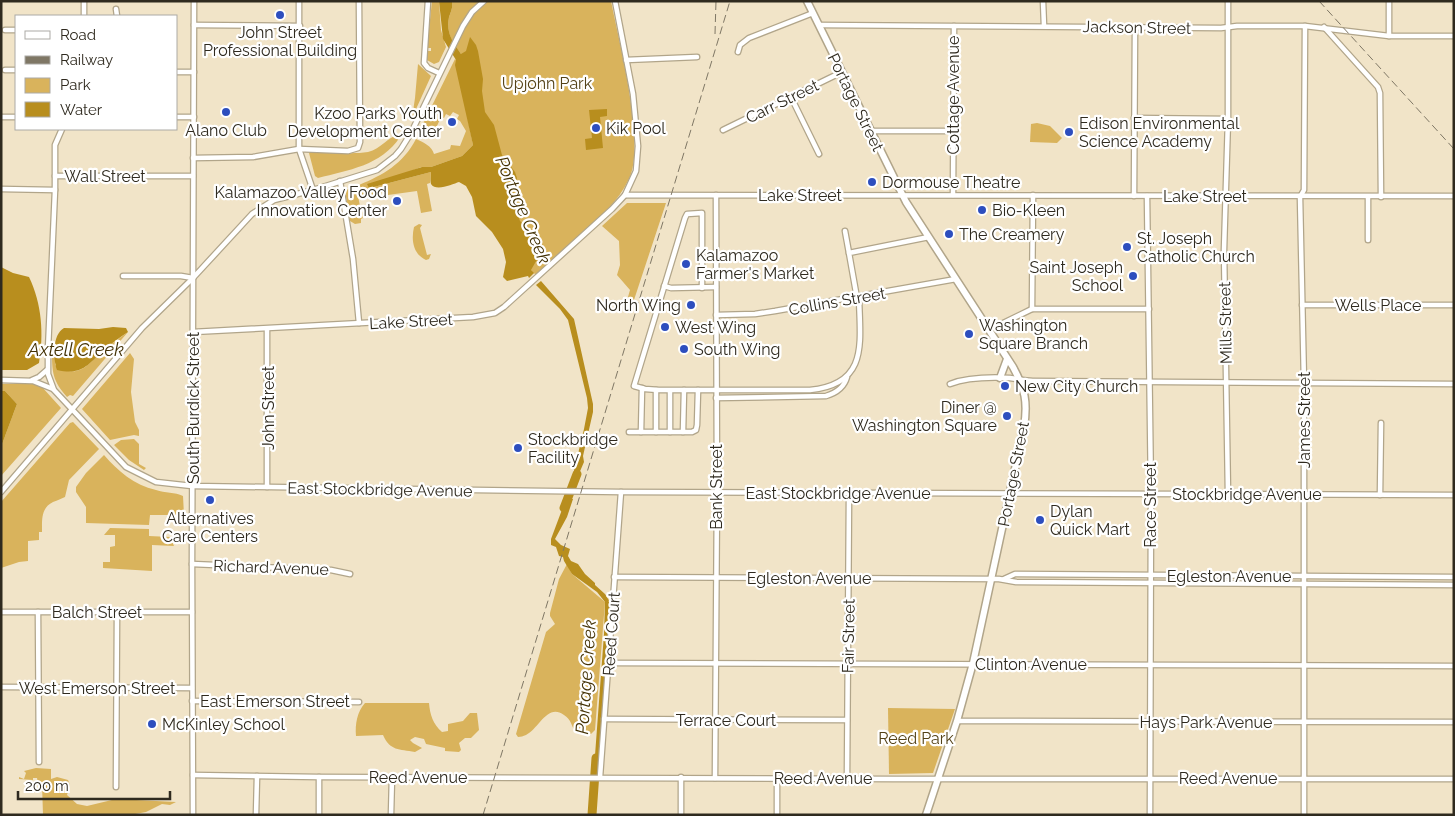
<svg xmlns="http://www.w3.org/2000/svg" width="1455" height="816" font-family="Raleway,sans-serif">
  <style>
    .green { fill: #d9b35c }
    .water { fill: #b88e1e }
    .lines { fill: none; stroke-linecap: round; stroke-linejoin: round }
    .river { stroke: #b88e1e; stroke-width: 9 }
    .minor-casing { stroke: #b1a58a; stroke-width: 7 }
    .secondary-casing { stroke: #b1a58a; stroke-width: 9 }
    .minor { stroke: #fff; stroke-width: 4.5 }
    .secondary { stroke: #fff; stroke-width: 6 }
    .rail { stroke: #7f7765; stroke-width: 1; stroke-dasharray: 8 4; stroke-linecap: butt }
    .poi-dot { fill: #2d4ebe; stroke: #fff; stroke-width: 2 }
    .labels { text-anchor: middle; stroke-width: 4.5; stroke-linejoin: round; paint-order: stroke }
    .street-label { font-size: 16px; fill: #2f2a1f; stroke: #fff }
    .poi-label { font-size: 16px; fill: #2f2a1f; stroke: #fff; text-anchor: start }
    .park-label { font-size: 16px; fill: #544218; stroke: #fff }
    .water-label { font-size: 18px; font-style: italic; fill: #433104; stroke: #fff }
  </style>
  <rect width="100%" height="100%" fill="#f1e4c8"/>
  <!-- green -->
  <g class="green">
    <path d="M432 1H439L441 30 446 47 439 62 434 64 427 60V51H431V48H427Z"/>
    <path d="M452 1H611C619 42 646 144 629 179 618 202 600 217 582 233 566 247 551 261 536 274L532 273 461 54C452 41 446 34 449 17 451 11 453 8 452 1Z"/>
    <path d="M455 59 456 60 473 145 462 156 431 167H421L370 188 431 172 430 183 427 184 432 211 421 213 417 191 388 195 386 192 361 198 359 185C383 175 403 164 416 139 423 142 432 146 434 154L450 149 451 145 460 146 466 131 460 121 457 119 459 115 453 112 450 116 446 114 444 118 441 117 433 135 428 133 425 137 418 134Z"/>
    <path d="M418 64 431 76 412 118 415 98Z"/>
    <path d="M1037 123 1050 126 1062 138 1057 143 1030 142 1031 124Z"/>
    <path d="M398 135 400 137C381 166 348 170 318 178L315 176 309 153C329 151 349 155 368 152 381 149 389 136 398 135Z"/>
    <path d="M356 186 361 211 367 216 361 219V223L355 224 350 221 345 190Z"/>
    <path d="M627 203H666L632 306 626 304 630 290 617 275 620 265 619 241 602 226Z"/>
    <path d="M419 224 422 225 420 228 427 255 431 254 429 259 426 260C413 254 411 240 414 227Z"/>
    <path d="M128 332 73 396 70 395 67 397C53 381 52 373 52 353L55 352V365C80 381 88 363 105 349 112 343 121 337 128 332Z"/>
    <path d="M130 353 134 359 131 392 135 422 139 430V436L134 435 110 440 82 409Z"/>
    <path d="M1 384H37L42 386V387L61 408 1 476V447L17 404 5 391H1Z"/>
    <path d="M73 422 99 449 69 480 65 497C61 499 58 500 53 502 41 508 42 519 42 532H39V540L28 541V561L19 562 1 568V502L70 423Z"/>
    <path d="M134 439 139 444V464L146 468 144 470 129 460 114 445 121 440Z"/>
    <path d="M104 455C118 471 134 485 156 490 165 493 175 492 183 496L184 515H150L149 525 86 523V507L76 492V487L86 473Z"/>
    <path d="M110 528 149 529V536L170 537 174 546 152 545V571L103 568V562H110V547L115 546V535H104Z"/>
    <path d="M567 564 572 574 605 602 595 730 591 734C565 732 578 725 564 715 547 703 539 729 526 735 523 736 521 737 518 737L516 734 546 632 555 624 550 616V613L559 579Z"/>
    <path d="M365 703H429C430 715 433 724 442 732L448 731V724L463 721 470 713H477L479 730 471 738H465L459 743 461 750 459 752 445 751V748L426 744 424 739 415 737 410 740 413 743 422 748 415 752C399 749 390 751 383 735L356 736C355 724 357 712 365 703Z"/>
    <path d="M888 708 955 709 933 773 889 774Z"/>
    <path d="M36 768 51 769V779L57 777 68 780 70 785 67 795 77 804 87 806 116 799 176 802 170 805 162 804 146 812 130 815H43L42 784 38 783 37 778H33V780L19 779V777L24 779 26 773 24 771Z"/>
  </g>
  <!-- water -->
  <g class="water">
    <path d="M439 1H452C453 8 451 11 449 17 446 33 452 41 461 54L466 51 470 37 476 45 478 51 483 79 482 91 485 112 494 125 502 155 515 172 517 178 512 198 520 221 542 242 543 249 531 270 534 273 529 278 528 276 507 281 503 277 506 262 503 249 492 232 476 216 472 197 466 186 459 182C453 184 436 192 431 184 430 181 431 175 431 172L370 188H369L367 184 422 167H431L462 156 473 145 455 65 456 60 443 39Z"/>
    <path d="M607 109V116L600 117 603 148 586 150 585 139 592 138 589 110Z"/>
    <path d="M1 267 13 273 29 277C42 304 44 334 39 363L27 370H1Z"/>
    <path d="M541 281 574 319 593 404V412L583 456 584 462 575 483H571L584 429 588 408 587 398 568 320 560 309 536 285Z"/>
    <path d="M113 327 126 328 128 332C120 337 112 343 105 349 88 364 83 376 57 370 53 358 52 335 64 328L99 329Z"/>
    <path d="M1 391H5L17 404 1 447Z"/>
    <path d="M566 499H573L567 517 555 539 561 545 570 549 568 556 571 561 578 564 585 574 595 583V585L605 594 610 602 598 769H594L604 634 605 602 597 592 572 574 564 561 563 557 559 556 556 547 551 545V539Z"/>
  </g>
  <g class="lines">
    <!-- river -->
    <g class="river">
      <path d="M564 508 577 474"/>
      <path d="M592 815 596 758"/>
    </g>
    <!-- minor casing -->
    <g class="minor-casing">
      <g id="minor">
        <path d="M299 1V149L313 190"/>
        <path d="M428 1 424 63 428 68 439 73"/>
        <path d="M615 1 633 94 638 146 636 171 625 195"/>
        <path d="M1043 1 1044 26"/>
        <path d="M116 9 117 16"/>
        <path d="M84 16V1"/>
        <path d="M194 25 300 26"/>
        <path d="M819 25 1221 28 1237 26H1305L1389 36H1454"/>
        <path d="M1324 27 1378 87 1380 93 1381 197"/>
        <path d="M5 30H16"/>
        <path d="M1389 36V1"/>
        <path d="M738 52 740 45 749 38 813 13"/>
        <path d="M626 60 697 57"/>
        <path d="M5 70H16"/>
        <path d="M176 72H194"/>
        <path d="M791 97 819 154"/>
        <path d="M1 117H16"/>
        <path d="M176 117H194"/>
        <path d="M1134 118 1228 119"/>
        <path d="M62 129 55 145V190L48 350V374L54 390 126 467 156 482 192 486 621 492 1454 495"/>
        <path d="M723 130 842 72"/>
        <path d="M870 131H953"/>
        <path d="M193 158 253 157 299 149 348 151 358 148 360 142 359 1"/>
        <path d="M55 176H193"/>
        <path d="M340 181 353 259 359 323"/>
        <path d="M1 189 55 190"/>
        <path d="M953 195 954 26"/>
        <path d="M1134 196 1135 27"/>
        <path d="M1147 196 1151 494 1150 815"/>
        <path d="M1368 197V240"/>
        <path d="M845 231 849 253"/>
        <path d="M123 276H181L193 278"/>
        <path d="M664 286 671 288 716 287"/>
        <path d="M702 288V213L687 214 685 218 634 386 645 389 659 390H810C869 384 860 343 859 297"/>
        <path d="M857 298 849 253 929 237"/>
        <path d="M1302 305H1454"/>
        <path d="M1032 309 1033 195"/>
        <path d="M716 315 755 314 775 311 956 279"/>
        <path d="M267 329V487"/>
        <path d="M989 330 1032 309H1149"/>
        <path d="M193 332 473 317 495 313 504 307 612 209 625 195 1454 196"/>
        <path d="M1 380 33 381 53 389"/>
        <path d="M32 380 39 377 47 370"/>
        <path d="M950 384C968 377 990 377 1010 378 1018 379 1025 381 1033 381L1454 384"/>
        <path d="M716 398 826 396C836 393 844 388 847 377"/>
        <path d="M629 432H692L696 430 697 425 698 390"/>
        <path d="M641 432 642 388"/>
        <path d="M656 432V390"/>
        <path d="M670 432V391"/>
        <path d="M683 432 684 390"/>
        <path d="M1 492 142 328 193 278 252 214 274 200 313 190 377 170 395 156 401 149 411 133 463 26 472 12 484 1"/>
        <path d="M1228 494 1224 250 1228 119V1"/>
        <path d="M1380 495 1381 423"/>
        <path d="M192 564 331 570 350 574"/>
        <path d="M614 577 999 579 1016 582 1454 585"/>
        <path d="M1004 579 1015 574 1454 577"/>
        <path d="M1 612H192"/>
        <path d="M38 612 39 762"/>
        <path d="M609 663 1454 666"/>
        <path d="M1 687 192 688"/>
        <path d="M192 701 359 702"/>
        <path d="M604 719 847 720"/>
        <path d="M957 721 1454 722"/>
        <path d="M193 775 319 777 895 779H1454"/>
        <path d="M600 777 621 492"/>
        <path d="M681 777V815"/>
        <path d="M715 778 717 492 716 195"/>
        <path d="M847 779 849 493"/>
        <path d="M116 787 117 612"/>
        <path d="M193 815 192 564 194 1"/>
        <path d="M256 815 257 776"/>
        <path d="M319 815V777"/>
        <path d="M391 815 392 777"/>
        <path d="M777 815V778"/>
        <path d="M1304 815V383L1300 197 1304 190 1305 26"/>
      </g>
    </g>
    <!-- secondary casing -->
    <g class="secondary-casing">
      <g id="secondary">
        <path d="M807 1 906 202 1013 367C1025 389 1028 402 1024 427L973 663 957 721 926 815"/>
        <path d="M1000 378 1007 359"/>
      </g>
    </g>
    <!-- minor -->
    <use href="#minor" class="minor"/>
    <!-- secondary -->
    <use href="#secondary" class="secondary"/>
    <!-- rail -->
    <g class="rail">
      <path d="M1319 1 1454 149"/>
      <path d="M715 34 716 1"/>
      <path d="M483 815 730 1"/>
    </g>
  </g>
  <!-- markers -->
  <g class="poi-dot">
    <circle cx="280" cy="15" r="5"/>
    <circle cx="226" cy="112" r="5"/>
    <circle cx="452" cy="122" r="5"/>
    <circle cx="596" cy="128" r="5"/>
    <circle cx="1069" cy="132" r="5"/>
    <circle cx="872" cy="182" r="5"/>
    <circle cx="397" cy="201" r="5"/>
    <circle cx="982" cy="210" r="5"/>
    <circle cx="949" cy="234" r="5"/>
    <circle cx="1127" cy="247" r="5"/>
    <circle cx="686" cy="264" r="5"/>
    <circle cx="1133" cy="276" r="5"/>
    <circle cx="691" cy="305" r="5"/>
    <circle cx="665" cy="327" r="5"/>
    <circle cx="969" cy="334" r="5"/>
    <circle cx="684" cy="349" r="5"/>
    <circle cx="1005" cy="386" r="5"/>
    <circle cx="1007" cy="416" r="5"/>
    <circle cx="518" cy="448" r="5"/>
    <circle cx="210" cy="500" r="5"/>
    <circle cx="1040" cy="520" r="5"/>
    <circle cx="152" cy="724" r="5"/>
  </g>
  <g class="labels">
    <!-- street labels -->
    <g class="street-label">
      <text transform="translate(1137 27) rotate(1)" y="6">Jackson Street</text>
      <text transform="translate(953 95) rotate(-90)" y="6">Cottage Avenue</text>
      <text transform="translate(782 101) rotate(-26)" y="6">Carr Street</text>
      <text transform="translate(856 102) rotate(64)" y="6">Portage Street</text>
      <text x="105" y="182">Wall Street</text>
      <text x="800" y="201">Lake Street</text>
      <text x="1205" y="202">Lake Street</text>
      <text transform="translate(837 301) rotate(-10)" y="6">Collins Street</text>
      <text x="1378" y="311">Wells Place</text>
      <text transform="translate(411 321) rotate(-3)" y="6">Lake Street</text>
      <text transform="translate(1225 323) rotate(-91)" y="6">Mills Street</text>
      <text transform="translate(193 408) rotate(-90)" y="6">South Burdick Street</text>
      <text transform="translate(268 408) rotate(-90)" y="6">John Street</text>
      <text transform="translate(1304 420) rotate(-90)" y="6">James Street</text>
      <text transform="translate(1013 474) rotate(-79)" y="6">Portage Street</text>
      <text transform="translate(716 487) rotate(-90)" y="6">Bank Street</text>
      <text transform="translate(380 489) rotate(1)" y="6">East Stockbridge Avenue</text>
      <text x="838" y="499">East Stockbridge Avenue</text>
      <text x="1247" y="500">Stockbridge Avenue</text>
      <text transform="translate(1150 505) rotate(-90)" y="6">Race Street</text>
      <text transform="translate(271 567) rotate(2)" y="6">Richard Avenue</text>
      <text x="1229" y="582">Egleston Avenue</text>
      <text x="809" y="584">Egleston Avenue</text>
      <text x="97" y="618">Balch Street</text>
      <text transform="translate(611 634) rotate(-86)" y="6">Reed Court</text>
      <text transform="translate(848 636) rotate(-89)" y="6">Fair Street</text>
      <text x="1031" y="670">Clinton Avenue</text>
      <text x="97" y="694">West Emerson Street</text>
      <text x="275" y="707">East Emerson Street</text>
      <text x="726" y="726">Terrace Court</text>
      <text x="1206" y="728">Hays Park Avenue</text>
      <text x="418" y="783">Reed Avenue</text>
      <text x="823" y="784">Reed Avenue</text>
      <text x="1228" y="784">Reed Avenue</text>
    </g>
    <!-- poi labels -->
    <g class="poi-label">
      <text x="280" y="38" text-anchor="middle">John Street<tspan x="280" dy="18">Professional Building</tspan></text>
      <text x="442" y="119" text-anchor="end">Kzoo Parks Youth<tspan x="442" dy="18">Development Center</tspan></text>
      <text x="1079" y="129">Edison Environmental<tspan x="1079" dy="18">Science Academy</tspan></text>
      <text x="606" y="134">Kik Pool</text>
      <text x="226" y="136" text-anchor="middle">Alano Club</text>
      <text x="882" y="188">Dormouse Theatre</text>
      <text x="387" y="198" text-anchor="end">Kalamazoo Valley Food<tspan x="387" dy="18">Innovation Center</tspan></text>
      <text x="992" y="216">Bio-Kleen</text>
      <text x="959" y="240">The Creamery</text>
      <text x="1137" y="244">St. Joseph<tspan x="1137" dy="18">Catholic Church</tspan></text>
      <text x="696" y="261">Kalamazoo<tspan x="696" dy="18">Farmer's Market</tspan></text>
      <text x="1123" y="273" text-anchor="end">Saint Joseph<tspan x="1123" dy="18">School</tspan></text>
      <text x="681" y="311" text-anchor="end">North Wing</text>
      <text x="979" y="331">Washington<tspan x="979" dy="18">Square Branch</tspan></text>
      <text x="675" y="333">West Wing</text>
      <text x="694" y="355">South Wing</text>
      <text x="1015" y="392">New City Church</text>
      <text x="997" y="413" text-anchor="end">Diner @<tspan x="997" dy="18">Washington Square</tspan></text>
      <text x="528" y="445">Stockbridge<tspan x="528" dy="18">Facility</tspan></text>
      <text x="1050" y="517">Dylan<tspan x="1050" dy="18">Quick Mart</tspan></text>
      <text x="210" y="524" text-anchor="middle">Alternatives<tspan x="210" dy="18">Care Centers</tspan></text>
      <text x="162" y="730">McKinley School</text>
    </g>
    <!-- park labels -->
    <g class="park-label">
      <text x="547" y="89">Upjohn Park</text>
      <text x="916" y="744">Reed Park</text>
    </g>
    <!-- water labels -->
    <g class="water-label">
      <text transform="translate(523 210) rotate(67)" y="6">Portage Creek</text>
      <text x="76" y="356">Axtell Creek</text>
      <text transform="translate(586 677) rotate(-86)" y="6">Portage Creek</text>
    </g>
  </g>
  <!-- border -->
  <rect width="1455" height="816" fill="none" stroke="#2f2a1f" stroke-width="5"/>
  <!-- legend -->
  <rect x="15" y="15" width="162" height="115" fill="#ffffff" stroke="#acaaa5"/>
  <rect x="25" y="31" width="25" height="8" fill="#ffffff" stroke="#acaaa5"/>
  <text x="60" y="40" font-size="15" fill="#2f2a1f">Road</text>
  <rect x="25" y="56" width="25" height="8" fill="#7f7765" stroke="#acaaa5"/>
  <text x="60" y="65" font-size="15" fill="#2f2a1f">Railway</text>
  <rect x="25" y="78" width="25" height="15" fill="#d9b35c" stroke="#acaaa5"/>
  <text x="60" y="90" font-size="15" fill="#2f2a1f">Park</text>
  <rect x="25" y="102" width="25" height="15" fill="#b88e1e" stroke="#acaaa5"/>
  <text x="60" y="115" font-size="15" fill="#2f2a1f">Water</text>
  <!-- scale -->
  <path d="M18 791v8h152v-8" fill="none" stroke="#2f2a1f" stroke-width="2.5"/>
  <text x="25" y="791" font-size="15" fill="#2f2a1f" stroke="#ffffff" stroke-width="4" paint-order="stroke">200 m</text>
</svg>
